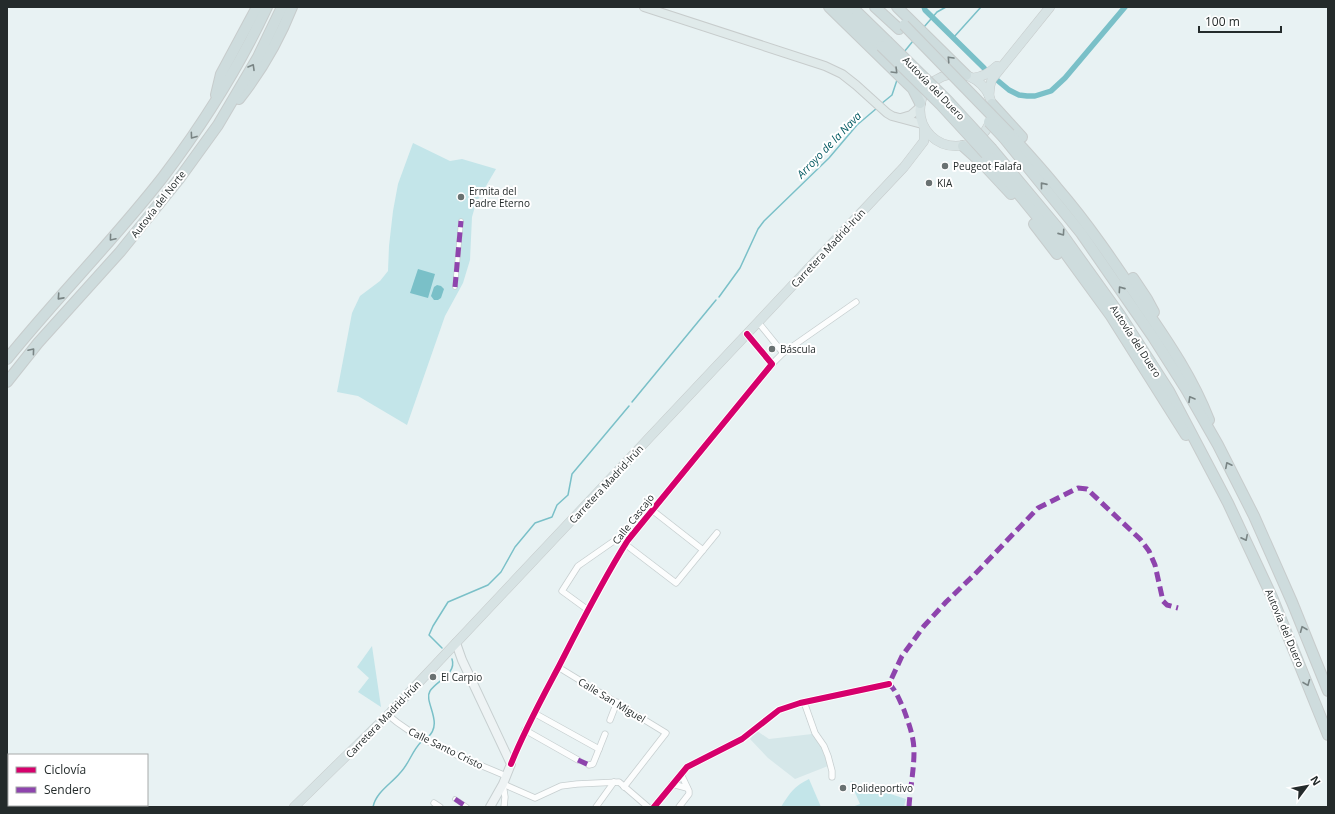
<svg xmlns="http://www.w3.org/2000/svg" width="1335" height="814" font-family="'Open Sans',sans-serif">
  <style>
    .built { fill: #d5e7e9 }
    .green { fill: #c3e5e9 }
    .water { fill: #7ac0c8 }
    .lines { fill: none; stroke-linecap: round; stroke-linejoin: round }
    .stream { stroke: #7ac0c8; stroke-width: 1.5 }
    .canal { stroke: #7ac0c8; stroke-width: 5.5 }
    .pedestrian-casing { stroke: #c7cfd0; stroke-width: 5.5 }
    .minor-casing { stroke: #c7cfd0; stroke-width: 7 }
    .secondary-casing { stroke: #c7cfd0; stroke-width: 10 }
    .primary-casing { stroke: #c7cccc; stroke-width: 10 }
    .trunk-casing { stroke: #c7cccc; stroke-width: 10 }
    .motorway-casing { stroke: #c7cccc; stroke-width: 12 }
    .pedestrian { stroke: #fcfdfd; stroke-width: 4 }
    .minor { stroke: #fcfdfd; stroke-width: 5.5 }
    .secondary { stroke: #eef3f4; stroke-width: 8 }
    .primary { stroke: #e0eaea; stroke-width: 8 }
    .trunk { stroke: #d7e3e4; stroke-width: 9 }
    .motorway { stroke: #cedcdd; stroke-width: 10 }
    .motorway-bridge-casing { stroke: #c7cccc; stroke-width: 12; stroke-linecap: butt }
    .motorway-bridge { stroke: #cedcdd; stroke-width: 10 }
    .quiet { stroke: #8e44ad; stroke-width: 5; stroke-dasharray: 10 5; stroke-linecap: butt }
    .cycleway-casing { stroke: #fff; stroke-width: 8 }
    .cycleway { stroke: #d6006c; stroke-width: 6 }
    .oneway { stroke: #798484 }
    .poi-dot { fill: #697171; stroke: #fff; stroke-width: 1.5 }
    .labels { text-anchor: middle; stroke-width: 4; stroke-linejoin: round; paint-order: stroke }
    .street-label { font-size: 10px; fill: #242b2b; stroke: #fff }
    .poi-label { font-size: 10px; fill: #242b2b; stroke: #fff; text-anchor: start }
    .water-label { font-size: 11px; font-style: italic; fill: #005860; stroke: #fff }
  </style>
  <rect width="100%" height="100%" fill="#e8f2f3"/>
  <!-- built -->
  <path class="built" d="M757 731 769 739 812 734 821 746 828 766 795 779 768 758 750 739Z"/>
  <!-- green -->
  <g class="green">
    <path d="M413 143 450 161 462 159 496 169 476 203 472 217 470 260 463 283 445 316 407 425 358 396 337 392 352 313 360 296 380 281 388 271 389 246 393 211 398 184Z"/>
    <path d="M372 646 381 707 358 692 369 678 357 667Z"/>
    <path d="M809 779 821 807H781C789 794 794 786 809 779Z"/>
    <path d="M850 781 906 799 904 807H852L860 804Z"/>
  </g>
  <!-- water -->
  <g class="water">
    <path d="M418 269 435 274 428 298 410 293Z"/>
    <path d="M437 285 441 286 444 289 441 298 438 300H434L431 296 434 287Z"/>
  </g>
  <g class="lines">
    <!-- stream -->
    <g class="stream">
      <path d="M924 27 937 12 946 7"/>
      <path d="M954 37 981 7"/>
      <path d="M904 52 913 41"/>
      <path d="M881 104 892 95 897 80"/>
      <path d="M719 297 740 268 758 229 764 221 829 158 857 125 877 108"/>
      <path d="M632 402 716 300"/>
      <path d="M442 648 429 635 433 626 448 602 488 585 501 572 515 547 535 523 552 517 557 505 568 495 572 474 629 406"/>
      <path d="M427 738C445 723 423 702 430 691 436 681 457 674 452 659"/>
      <path d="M373 807C376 792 391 784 400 773 409 764 412 751 421 742"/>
    </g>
    <!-- canal -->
    <g class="canal">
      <path d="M924 7 925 10 984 68"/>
      <path d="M997 80 1009 90 1019 95 1027 96H1035L1051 91 1065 78 1125 7"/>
    </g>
    <!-- pedestrian casing -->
    <g class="pedestrian-casing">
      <g id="pedestrian">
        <path d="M455 287 461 221"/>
        <path d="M455 799 467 807"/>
      </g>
    </g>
    <!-- minor casing -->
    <g class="minor-casing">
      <g id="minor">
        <path d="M758 322 783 353 772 364"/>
        <path d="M783 353 856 302"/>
        <path d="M652 510 703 550"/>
        <path d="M625 544 676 583 717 533"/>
        <path d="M588 610 562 591 578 566 621 536 628 540"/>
        <path d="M558 667 666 733 624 787"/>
        <path d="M804 702 815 733 824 746 828 756 832 771V777"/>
        <path d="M534 713 599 749"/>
        <path d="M388 715C420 743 467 759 506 776"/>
        <path d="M610 720 617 702"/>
        <path d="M525 730 578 760"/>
        <path d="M511 764C524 731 541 700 558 668 580 625 602 581 628 540L772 364 747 334"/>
        <path d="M589 765 593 764 605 734"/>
        <path d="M503 784 535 798 561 786 577 784 619 782 648 807"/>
        <path d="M503 784 505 797 504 807"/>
        <path d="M672 784 687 788"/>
        <path d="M434 803 440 807"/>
        <path d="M596 807 614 782"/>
        <path d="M654 807 687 767 742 739 779 710 800 703 889 684"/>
        <path d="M679 807 689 794V791L681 774"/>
      </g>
    </g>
    <!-- secondary casing -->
    <g class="secondary-casing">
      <path id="secondary" d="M456 643 462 660 511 764 503 784 490 807"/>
    </g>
    <!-- primary casing -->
    <g class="primary-casing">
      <g id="primary">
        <path d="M644 7 825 66 842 74 856 85 887 113 892 116 922 124"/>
        <path d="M901 118 911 115 919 108"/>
      </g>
    </g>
    <!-- trunk casing -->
    <g class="trunk-casing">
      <g id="trunk">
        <circle cx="956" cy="110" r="36"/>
        <path d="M973 78C983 77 989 73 997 66"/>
        <path d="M989 96 990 86 992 79 1050 7"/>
        <path d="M294 807 390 713 904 167 924 141V129"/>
      </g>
    </g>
    <!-- motorway casing -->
    <g class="motorway-casing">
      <g id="motorway">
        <path d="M829 7 913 89 920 103"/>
        <path d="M839 7 881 46"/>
        <path d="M852 7 887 41"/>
        <path d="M875 7 899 29"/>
        <path d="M897 7 966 75"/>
        <path d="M216 95 221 74 257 7"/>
        <path d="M239 99C261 71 279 40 292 7"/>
        <path d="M992 104 1022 137"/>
        <path d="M1010 134C1026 152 1043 170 1058 189 1090 226 1117 267 1144 307 1169 343 1193 379 1209 420"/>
        <path d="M1004 138 1081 233 1153 337 1186 389 1218 445 1254 516 1292 602 1328 691"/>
        <path d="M963 146 983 164 1011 194"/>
        <path d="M992 149 1057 227 1120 315 1169 391 1228 503 1272 597 1328 735"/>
        <path d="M986 154 1052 235 1111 316 1186 435"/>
        <path d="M1034 224 1057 254"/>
        <path d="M1133 278 1147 299 1154 312"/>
        <path d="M7 359C57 297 114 240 163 177 203 124 239 67 267 7"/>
        <path d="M7 382 38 343 120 252 179 179 218 125 258 57 282 7"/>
      </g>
    </g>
    <!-- pedestrian -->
    <use href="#pedestrian" class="pedestrian"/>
    <!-- minor -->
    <use href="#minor" class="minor"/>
    <!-- secondary -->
    <use href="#secondary" class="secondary"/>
    <!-- primary -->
    <use href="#primary" class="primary"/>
    <!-- trunk -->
    <use href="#trunk" class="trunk"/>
    <!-- motorway -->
    <use href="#motorway" class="motorway"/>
    <!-- motorway-bridge casing -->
    <g class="motorway-bridge-casing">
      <g id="motorway-bridge">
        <path d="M904 25 1010 134"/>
        <path d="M887 41 947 100 992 149"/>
        <path d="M881 46 941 105 986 154"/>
        <path d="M989 122 1004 138"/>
      </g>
    </g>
    <!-- motorway-bridge -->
    <use href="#motorway-bridge" class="motorway-bridge"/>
    <!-- quiet -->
    <g class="quiet">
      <path d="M455 287 461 221"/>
      <path d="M578 760 589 765"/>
      <path d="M455 799 467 807"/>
      <path d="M909 807C910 789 914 770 914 752 914 737 909 724 904 710 900 701 896 690 889 684L902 656 924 626 946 602 975 574 1038 508 1078 488 1087 489 1140 539 1149 551 1155 565 1163 601 1167 605 1178 608"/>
    </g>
    <!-- cycleway casing -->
    <g class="cycleway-casing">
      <g id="cycleway">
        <path d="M511 764C524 731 541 700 558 668 580 625 602 581 628 540L772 364 747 334"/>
        <path d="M654 807 687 767 742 739 779 710 800 703 889 684"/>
      </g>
    </g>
    <!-- cycleway -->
    <use href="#cycleway" class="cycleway"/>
  </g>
  <!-- one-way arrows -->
  <defs><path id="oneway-chevron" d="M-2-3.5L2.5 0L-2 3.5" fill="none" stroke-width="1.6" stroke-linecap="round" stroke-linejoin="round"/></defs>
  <g class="oneway">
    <use href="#oneway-chevron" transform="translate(950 59) rotate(-133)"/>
    <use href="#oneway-chevron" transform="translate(252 67) rotate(-60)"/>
    <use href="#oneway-chevron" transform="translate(895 71) rotate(45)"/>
    <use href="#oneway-chevron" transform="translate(193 136) rotate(126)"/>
    <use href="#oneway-chevron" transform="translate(1043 185) rotate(-129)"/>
    <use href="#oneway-chevron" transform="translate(1062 233) rotate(55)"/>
    <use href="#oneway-chevron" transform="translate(112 238) rotate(130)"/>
    <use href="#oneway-chevron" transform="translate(1121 289) rotate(-125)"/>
    <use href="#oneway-chevron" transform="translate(60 297) rotate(132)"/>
    <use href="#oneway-chevron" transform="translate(32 351) rotate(-50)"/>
    <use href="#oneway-chevron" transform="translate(1191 399) rotate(-120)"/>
    <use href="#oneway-chevron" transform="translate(1228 465) rotate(-117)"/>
    <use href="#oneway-chevron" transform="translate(1245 538) rotate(64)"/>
    <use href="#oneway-chevron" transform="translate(1303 629) rotate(-112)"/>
    <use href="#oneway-chevron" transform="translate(1307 683) rotate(68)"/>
  </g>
  <!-- markers -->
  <g class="poi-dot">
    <circle cx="945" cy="166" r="4"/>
    <circle cx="929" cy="183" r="4"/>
    <circle cx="461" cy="197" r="4"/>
    <circle cx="772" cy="349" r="4"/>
    <circle cx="433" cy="677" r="4"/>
    <circle cx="843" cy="788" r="4"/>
  </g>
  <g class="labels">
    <!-- street labels -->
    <g class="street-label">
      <text transform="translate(934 88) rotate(46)" y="4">Autovía del Duero</text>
      <text transform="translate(158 204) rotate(-52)" y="4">Autovía del Norte</text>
      <text transform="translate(828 248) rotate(-47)" y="4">Carretera Madrid-Irún</text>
      <text transform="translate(1136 341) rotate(57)" y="4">Autovía del Duero</text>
      <text transform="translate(606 484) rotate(-47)" y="4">Carretera Madrid-Irún</text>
      <text transform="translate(633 519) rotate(-52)" y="4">Calle Cascajo</text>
      <text transform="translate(1285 628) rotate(67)" y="4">Autovía del Duero</text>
      <text transform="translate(612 700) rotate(31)" y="4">Calle San Miguel</text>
      <text transform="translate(383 719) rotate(-46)" y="4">Carretera Madrid-Irún</text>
      <text transform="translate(446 748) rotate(26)" y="4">Calle Santo Cristo</text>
    </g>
    <!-- poi labels -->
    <g class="poi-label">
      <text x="953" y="170">Peugeot Falafa</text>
      <text x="937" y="187">KIA</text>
      <text x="469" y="195">Ermita del<tspan x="469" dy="12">Padre Eterno</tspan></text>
      <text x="780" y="353">Báscula</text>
      <text x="441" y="681">El Carpio</text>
      <text x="851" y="792">Polideportivo</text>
    </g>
    <!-- water labels -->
    <g class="water-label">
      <text transform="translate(829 145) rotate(-46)" y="4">Arroyo de la Nava</text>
    </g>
  </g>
  <!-- border -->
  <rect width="1335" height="814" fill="none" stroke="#242b2b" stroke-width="16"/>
  <!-- legend -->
  <rect x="8" y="754" width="140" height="52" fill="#ffffff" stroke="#a7aaaa"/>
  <rect x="16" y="767" width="20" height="6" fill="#d6006c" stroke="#a7aaaa"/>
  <text x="44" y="774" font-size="12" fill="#242b2b">Ciclovía</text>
  <rect x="16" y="787" width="20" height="6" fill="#8e44ad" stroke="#a7aaaa"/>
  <text x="44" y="794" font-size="12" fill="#242b2b">Sendero</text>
  <!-- north arrow -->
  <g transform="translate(1307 786) rotate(58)" stroke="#ffffff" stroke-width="3" paint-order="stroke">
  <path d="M0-3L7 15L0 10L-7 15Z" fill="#242b2b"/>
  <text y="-6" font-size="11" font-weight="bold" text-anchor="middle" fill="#242b2b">N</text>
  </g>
  <!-- scale -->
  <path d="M1199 26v6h82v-6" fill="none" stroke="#242b2b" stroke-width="2"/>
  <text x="1205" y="26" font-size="12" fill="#242b2b" stroke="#ffffff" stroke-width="3" paint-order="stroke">100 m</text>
</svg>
